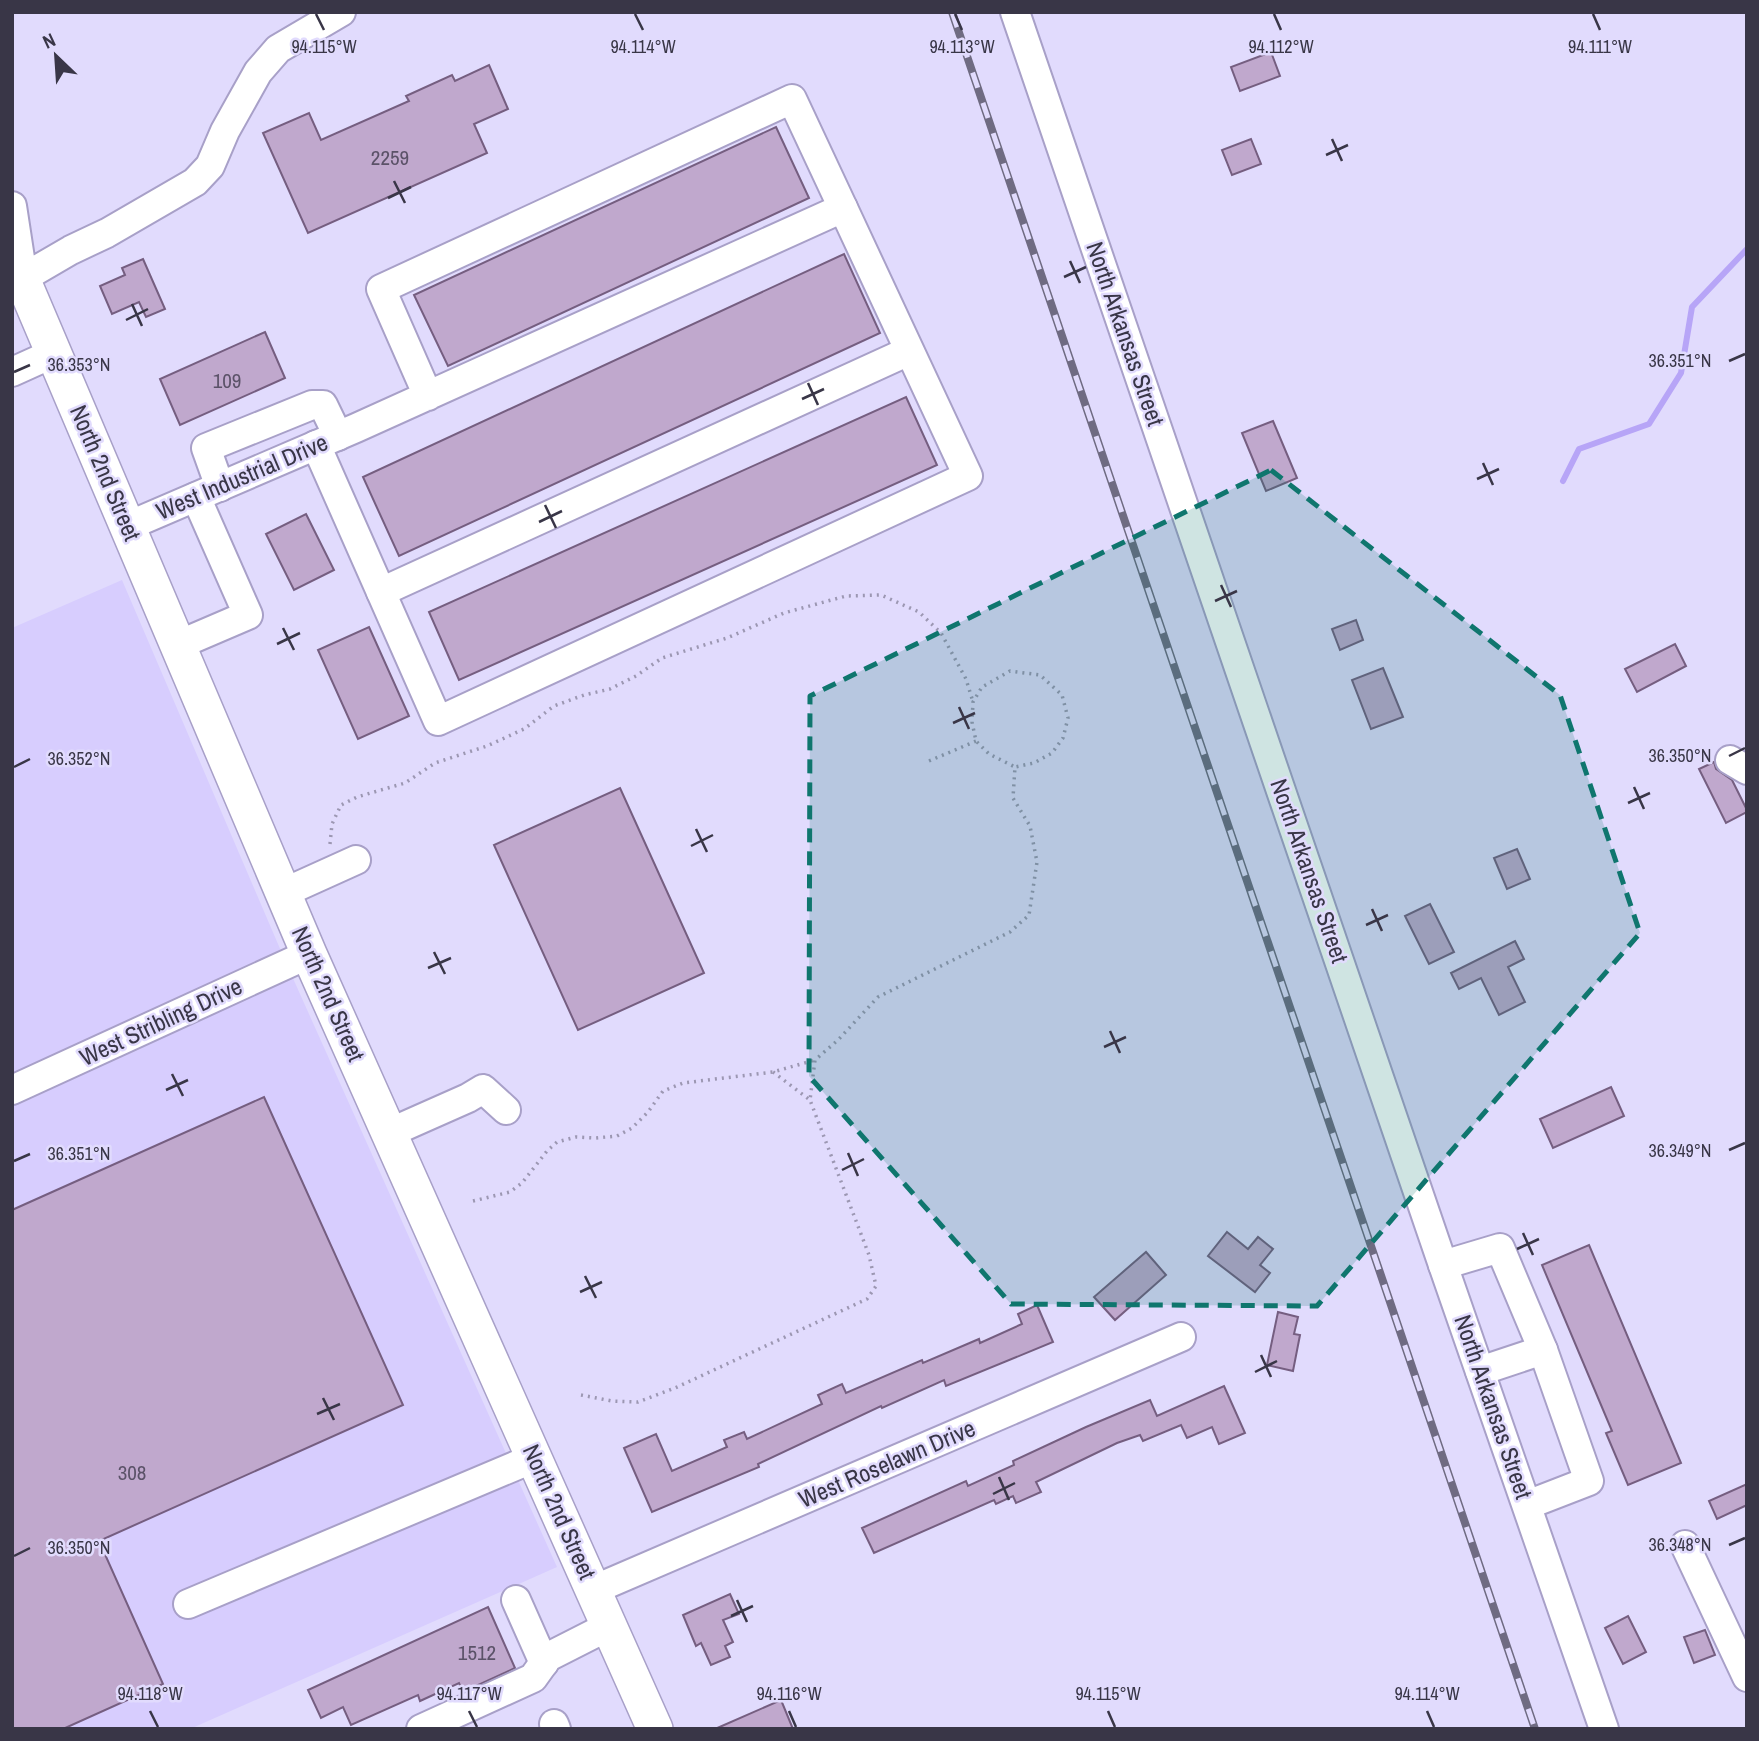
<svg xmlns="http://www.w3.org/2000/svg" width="1759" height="1741" font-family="'Archivo Narrow',sans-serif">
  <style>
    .built { fill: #d7cdfe }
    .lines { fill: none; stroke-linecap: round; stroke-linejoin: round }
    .stream { stroke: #b7a5f7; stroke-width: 6 }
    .building { fill: #c0a8cd; stroke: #755e80; stroke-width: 2 }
    .minor-casing { stroke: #a8a0c8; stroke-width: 32 }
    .major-casing { stroke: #a8a0c8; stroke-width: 38 }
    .path { stroke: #9c97b2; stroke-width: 3.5; stroke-dasharray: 2 5; stroke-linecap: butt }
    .minor { stroke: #fff; stroke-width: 28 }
    .major { stroke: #fff; stroke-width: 35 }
    .rail-casing { stroke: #6f6b82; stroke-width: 8 }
    .rail { stroke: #e1dbfd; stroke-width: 5; stroke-dasharray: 16; stroke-linecap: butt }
    .marked { fill: #0f766e; fill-opacity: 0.2; stroke: #0f766e; stroke-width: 5; stroke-dasharray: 14 9; stroke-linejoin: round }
    .ticks { fill: none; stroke: #393647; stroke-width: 2.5 }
    .labels { text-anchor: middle; stroke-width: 5; stroke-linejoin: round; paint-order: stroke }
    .number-label { font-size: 21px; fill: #5b5268 }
    .street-label { font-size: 24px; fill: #393647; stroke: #e1dbfd }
    .ticks-label { font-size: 18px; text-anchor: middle; fill: #393647; stroke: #e1dbfd; stroke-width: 5; stroke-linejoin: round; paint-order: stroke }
  </style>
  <rect width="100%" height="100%" fill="#e1dbfd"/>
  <!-- built -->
  <path class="built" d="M122 580 287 965 557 1567 190 1729H12V628Z"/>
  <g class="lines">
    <!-- stream -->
    <path class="stream" d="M1563 481 1579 449 1649 424 1681 373 1692 307 1747 249"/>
  </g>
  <!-- building -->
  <g class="building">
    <path d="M1271 52 1280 76 1240 91 1231 67Z"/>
    <path d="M489 65 508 109 474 124 487 153 308 233 263 133 309 113 321 140 409 101 406 96 452 75 455 81Z"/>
    <path d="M776 127 809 198 448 366 414 295Z"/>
    <path d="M1251 139 1261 164 1232 175 1222 150Z"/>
    <path d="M844 254 880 333 399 556 363 477Z"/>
    <path d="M143 259 165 309 146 317 139 302 112 314 100 286 125 275 122 268Z"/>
    <path d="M265 332 285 378 180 425 160 379Z"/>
    <path d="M906 397 937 465 459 680 429 612Z"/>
    <path d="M1273 421 1297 478 1266 491 1242 433Z"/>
    <path d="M306 514 334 570 294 590 266 534Z"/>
    <path d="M1356 620 1363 640 1340 650 1332 629Z"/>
    <path d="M369 627 409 716 358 739 318 650Z"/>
    <path d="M1675 644 1686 666 1637 692 1625 669Z"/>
    <path d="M1383 668 1403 717 1371 729 1352 680Z"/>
    <path d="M1714 762 1716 769 1732 780 1747 810V812L1726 823 1699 769Z"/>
    <path d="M620 788 704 973 578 1030 494 845Z"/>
    <path d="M1517 849 1530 879 1507 889 1494 858Z"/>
    <path d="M1430 904 1454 952 1429 964 1405 916Z"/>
    <path d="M1515 941 1524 959 1508 967 1525 1002 1499 1015 1481 978 1459 989 1451 973Z"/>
    <path d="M1611 1087 1624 1116 1553 1148 1540 1119Z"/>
    <path d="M264 1097 403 1405 99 1541 163 1684 63 1729H12V1210Z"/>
    <path d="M1227 1232 1248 1249 1258 1237 1273 1249 1260 1265 1270 1273 1255 1292 1208 1256Z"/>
    <path d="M1589 1245 1681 1463 1628 1485 1606 1433 1612 1431 1542 1265Z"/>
    <path d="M1146 1252 1166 1275 1115 1320 1094 1297Z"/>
    <path d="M1037 1305 1053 1342 946 1386 944 1380 882 1408 881 1406 758 1464 759 1467 652 1512 624 1448 656 1434 672 1471 727 1447 724 1440 744 1432 747 1439 822 1404 818 1395 842 1384 846 1393 922 1360 923 1363 979 1339 980 1343 1022 1324 1018 1314Z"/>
    <path d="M1278 1312 1298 1317 1294 1334 1300 1335 1293 1371 1267 1365Z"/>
    <path d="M1224 1386 1245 1433 1219 1444 1212 1427 1187 1438 1181 1425 1143 1441 1140 1435 1117 1443 1036 1482 1041 1492 1016 1503 1013 1496 996 1504 994 1500 874 1553 862 1528 966 1481 968 1486 1014 1465 1013 1461 1086 1427 1150 1400 1157 1416Z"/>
    <path d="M1747 1484V1505L1717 1519 1709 1501Z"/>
    <path d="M730 1594 739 1614 723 1620 733 1642 725 1646 730 1657 711 1665 701 1643 696 1646 683 1615Z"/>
    <path d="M488 1607 515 1668 463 1692 459 1683 420 1701 418 1695 351 1725 343 1707 321 1718 308 1690Z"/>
    <path d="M1628 1616 1646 1652 1623 1664 1605 1628Z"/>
    <path d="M1705 1630 1715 1655 1694 1663 1684 1637Z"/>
    <path d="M781 1700 793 1729H715Z"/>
  </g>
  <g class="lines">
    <!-- minor casing -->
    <g class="minor-casing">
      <g id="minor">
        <path d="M1015 12 1443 1265 1604 1729"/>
        <path d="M12 206 23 278 71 250 107 233 195 182 210 166 225 131 258 72 278 49 341 12"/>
        <path d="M12 372 54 353"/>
        <path d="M316 445 438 721 968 476 843 208"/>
        <path d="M220 487 206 448 312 405H323L338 436"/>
        <path d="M128 526 356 428 843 208 792 99 381 289 428 396"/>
        <path d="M381 592 909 351"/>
        <path d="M178 645 248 615 196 497"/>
        <path d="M1730 760 1747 770"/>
        <path d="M283 893 356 860"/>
        <path d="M12 1090 309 954"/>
        <path d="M389 1133 468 1098 483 1089 506 1110"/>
        <path d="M1443 1265 1500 1248 1543 1350 1589 1481 1527 1505"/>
        <path d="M1480 1371 1543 1350"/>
        <path d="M1685 1545 1747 1677"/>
        <path d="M593 1590 1181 1337"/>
        <path d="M516 1600 544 1663"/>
        <path d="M188 1604 534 1458"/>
        <path d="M554 1724 556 1729"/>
        <path d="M421 1729 533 1678 548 1657 609 1626"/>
      </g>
    </g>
    <!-- major casing -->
    <g class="major-casing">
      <path id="major" d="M12 255 309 954 655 1729"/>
    </g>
    <!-- path -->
    <g class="path">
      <path d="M929 761 976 741"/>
      <path d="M330 844 332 824 341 805 357 797 405 783 435 763 487 746 524 729 554 706 584 695 610 689 636 676 662 658 727 638 784 613 846 596 881 595 919 612 941 633 966 679 973 702"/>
      <path d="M773 1072 810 1100"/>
      <path d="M473 1201 510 1192 522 1183 547 1151 557 1142 576 1137 596 1138 617 1136 632 1128 648 1112 663 1091 683 1083 773 1072 815 1060"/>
      <path d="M581 1395 612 1401 638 1402 675 1388 867 1299 876 1286 869 1255 810 1100 815 1060 838 1040 878 997 1010 932 1029 915 1037 862 1030 826 1013 798 1015 767 1034 763 1052 753 1063 738 1068 718 1062 695 1040 675 1010 671 982 687 973 702 972 722 976 741 989 754 1015 767"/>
    </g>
    <!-- minor -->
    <use href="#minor" class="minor"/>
    <!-- major -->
    <use href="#major" class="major"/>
    <!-- rail casing -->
    <g class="rail-casing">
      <path id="rail" d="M952 12 1535 1729"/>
    </g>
    <!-- rail -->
    <use href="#rail" class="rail"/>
  </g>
  <!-- marked area -->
  <path class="marked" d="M1271 470 1560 695 1640 933 1317 1306 1011 1304 809 1076 810 696Z"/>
  <!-- ticks -->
  <path class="ticks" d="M316 14 324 30M635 14 643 30M955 14 962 30M1274 14 1281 30M1593 14 1600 30M1332 139 1342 161M1326 155 1348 145M394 181 405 203M388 198 411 187M1070 261 1080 283M1064 277 1086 267M132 304 142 326M126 320 148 309M1729 361 1745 354M14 372 30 365M808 383 818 405M802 399 824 389M1483 463 1493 485M1477 479 1499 469M545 505 556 528M539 522 562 511M1221 585 1231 607M1215 601 1237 591M283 628 294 650M277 644 300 633M959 707 969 729M953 723 975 713M1729 756 1745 748M14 767 30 759M1634 787 1644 809M1628 803 1650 793M696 829 707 852M691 846 713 835M1372 909 1382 931M1366 925 1388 915M434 952 445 974M428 968 451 958M1110 1031 1120 1053M1104 1047 1126 1037M172 1074 183 1096M166 1090 188 1080M1729 1150 1745 1143M848 1153 858 1176M14 1161 30 1154M842 1170 864 1159M1523 1233 1533 1255M1517 1249 1539 1239M585 1276 596 1298M580 1292 602 1282M1261 1355 1271 1377M1255 1372 1277 1361M323 1398 334 1420M317 1414 340 1404M999 1477 1009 1500M993 1494 1015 1483M1729 1545 1745 1538M14 1556 30 1548M737 1600 747 1622M731 1616 753 1606M150 1711 158 1727M469 1711 477 1727M789 1711 796 1727M1108 1711 1115 1727M1427 1711 1434 1727"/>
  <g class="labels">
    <!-- number labels -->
    <g class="number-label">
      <text x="390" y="165">2259</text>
      <text x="227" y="388">109</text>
      <text x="132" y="1480">308</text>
      <text x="477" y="1660">1512</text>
    </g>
    <!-- street labels -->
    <g class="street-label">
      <text transform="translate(1125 334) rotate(71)" y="8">North Arkansas Street</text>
      <text transform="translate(105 473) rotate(67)" y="8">North 2nd Street</text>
      <text transform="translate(242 477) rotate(-23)" y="8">West Industrial Drive</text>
      <text transform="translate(1309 871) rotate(71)" y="8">North Arkansas Street</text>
      <text transform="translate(328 994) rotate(66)" y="8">North 2nd Street</text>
      <text transform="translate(161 1022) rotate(-25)" y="8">West Stribling Drive</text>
      <text transform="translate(1493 1407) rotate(71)" y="8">North Arkansas Street</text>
      <text transform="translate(887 1464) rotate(-23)" y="8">West Roselawn Drive</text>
      <text transform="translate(559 1512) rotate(66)" y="8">North 2nd Street</text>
    </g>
  </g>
  <g class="ticks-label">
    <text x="324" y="53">94.115°W</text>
    <text x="643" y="53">94.114°W</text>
    <text x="1281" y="53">94.112°W</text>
    <text x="1600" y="53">94.111°W</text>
    <text x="962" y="53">94.113°W</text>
    <text x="1680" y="367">36.351°N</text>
    <text x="79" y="371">36.353°N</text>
    <text x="1680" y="762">36.350°N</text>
    <text x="79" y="765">36.352°N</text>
    <text x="1680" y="1157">36.349°N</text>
    <text x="79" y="1160">36.351°N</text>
    <text x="1680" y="1551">36.348°N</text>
    <text x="79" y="1554">36.350°N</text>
    <text x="150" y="1700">94.118°W</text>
    <text x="469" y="1700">94.117°W</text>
    <text x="789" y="1700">94.116°W</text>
    <text x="1108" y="1700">94.115°W</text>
    <text x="1427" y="1700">94.114°W</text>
  </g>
  <!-- border -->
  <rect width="1759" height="1741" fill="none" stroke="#393647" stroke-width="28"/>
  <!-- north arrow -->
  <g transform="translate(56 56) rotate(335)" stroke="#e1dbfd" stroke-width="5" paint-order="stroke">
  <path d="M0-5L12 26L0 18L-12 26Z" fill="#393647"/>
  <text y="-10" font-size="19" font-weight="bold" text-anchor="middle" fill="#393647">N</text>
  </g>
</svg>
